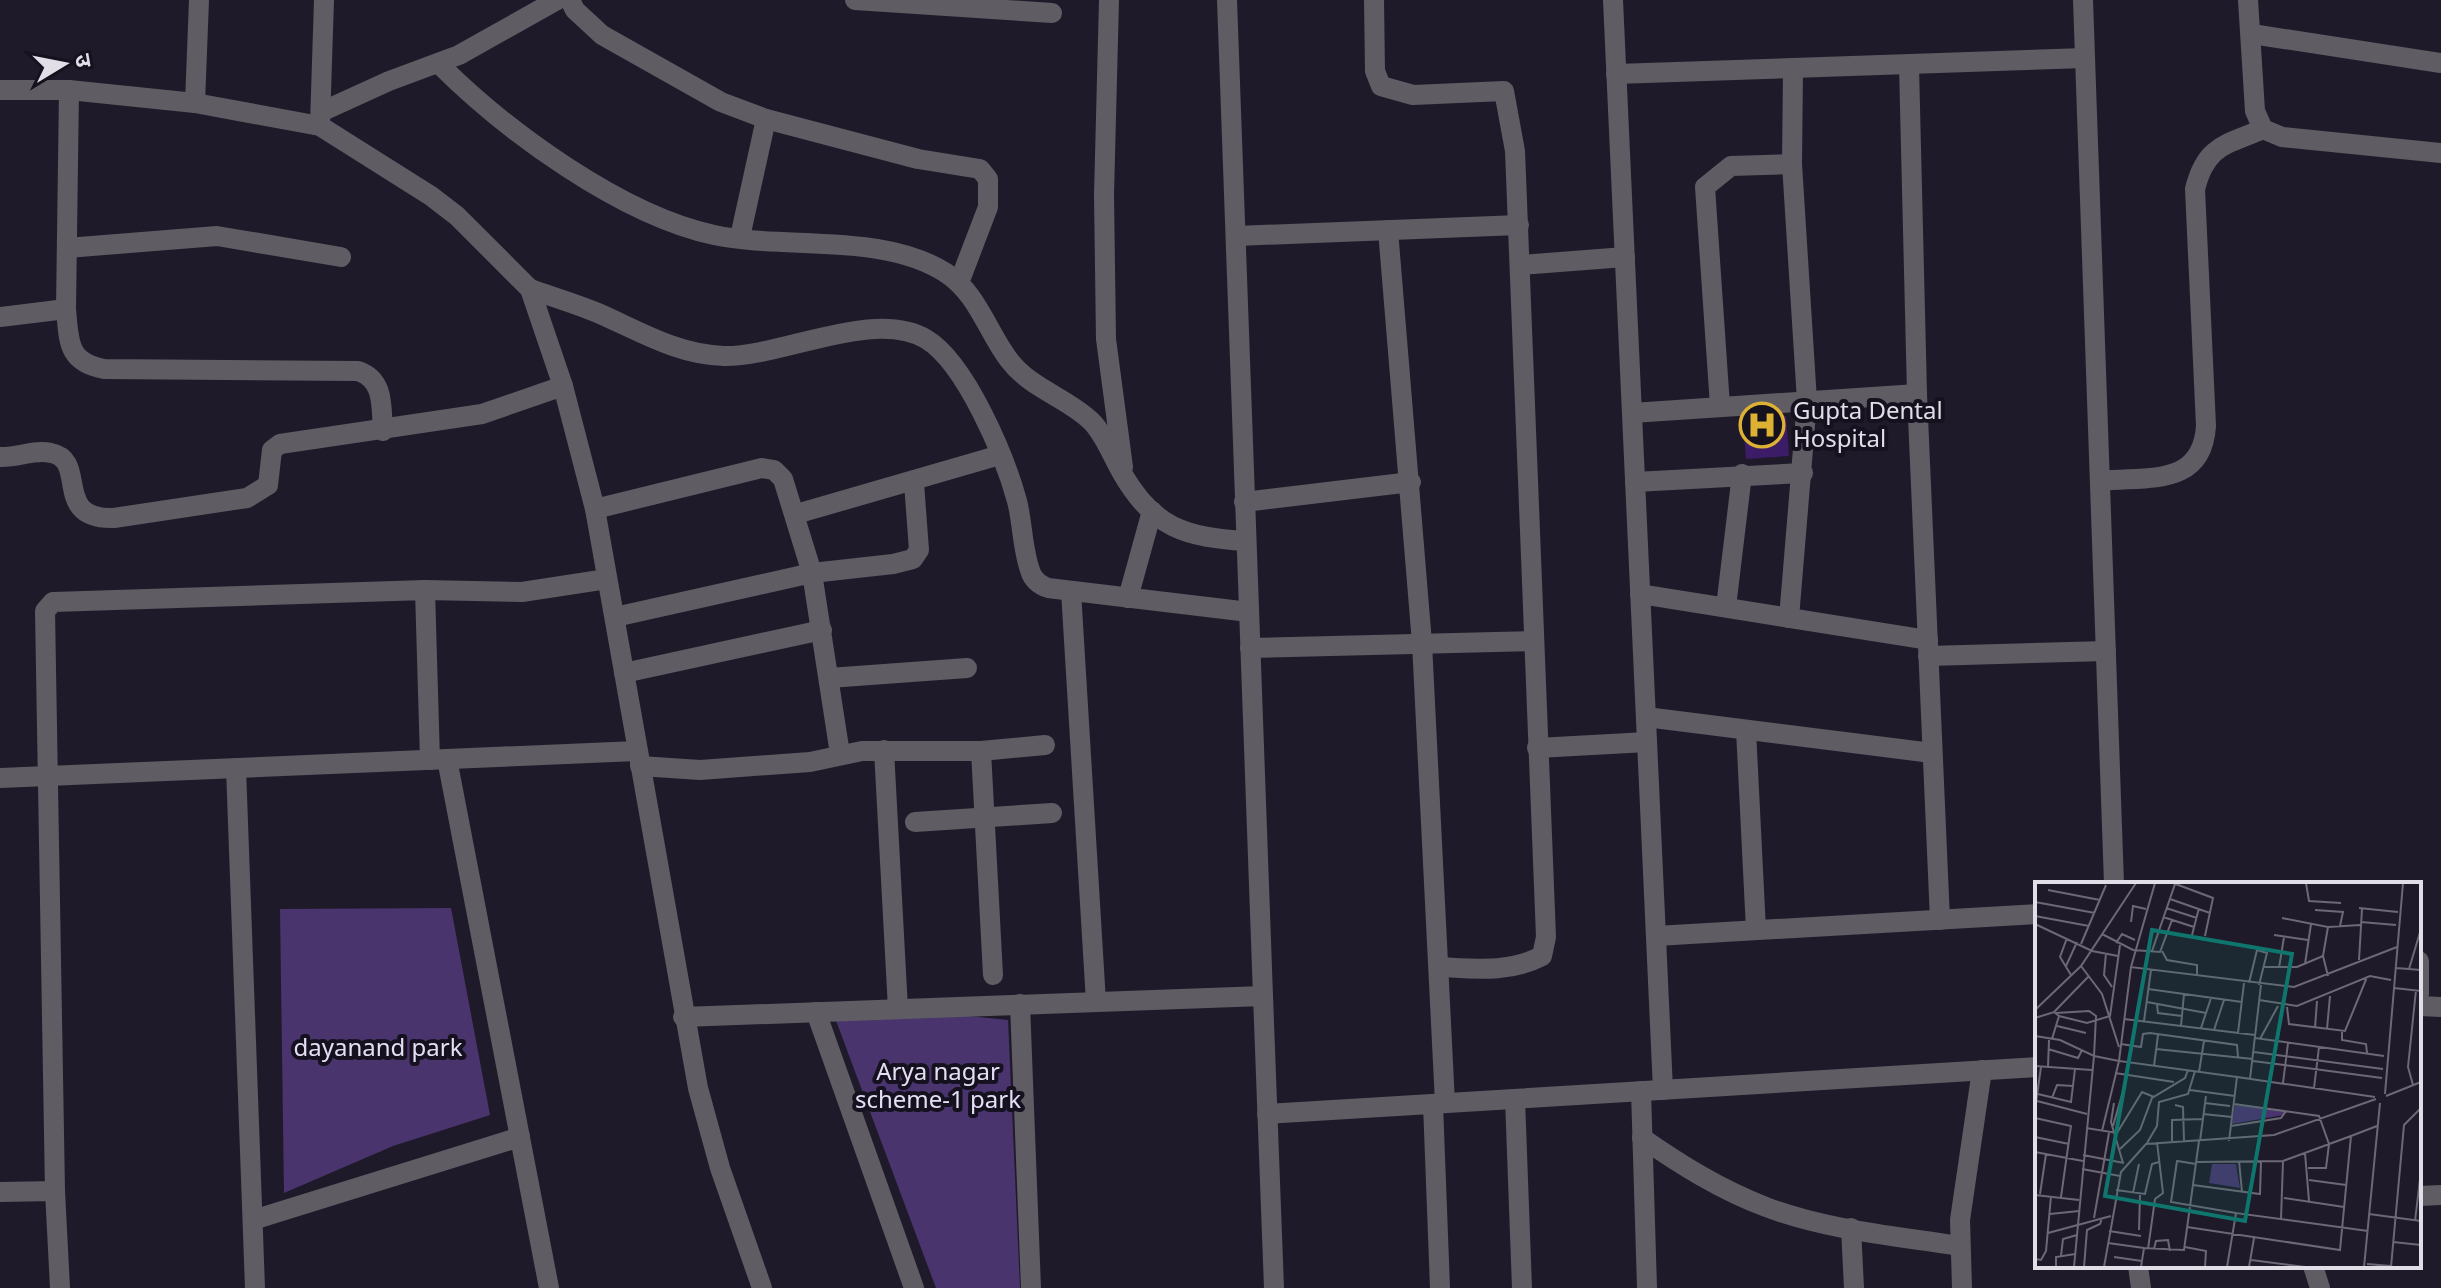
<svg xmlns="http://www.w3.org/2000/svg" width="2441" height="1288" font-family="'Noto Sans','Noto Sans Devanagari',sans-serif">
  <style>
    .green { fill: #49346d }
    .building { fill: #3c1b67 }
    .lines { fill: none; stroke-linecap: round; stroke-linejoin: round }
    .minor { stroke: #5f5c64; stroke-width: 20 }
    .labels { text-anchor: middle; stroke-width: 8; stroke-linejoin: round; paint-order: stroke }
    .poi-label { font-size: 24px; fill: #e1dee8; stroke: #16111f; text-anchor: start }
    .park-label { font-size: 24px; fill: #e5dff5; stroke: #16111f }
    .inset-road { fill: none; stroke: #6d6875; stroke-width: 2 }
    .view { fill: #0f766e; fill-opacity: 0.15; stroke: #0f766e; stroke-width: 4 }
    .inset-edge { fill: none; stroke: #e1dee8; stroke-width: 4 }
  </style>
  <rect width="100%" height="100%" fill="#1f1a29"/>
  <!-- green -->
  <g class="green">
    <path d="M451 908 490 1115 393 1146 284 1193 280 909Z"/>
    <path d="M898 1009 1008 1020 1020 1288H936L835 1018Z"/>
  </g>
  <!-- building -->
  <path class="building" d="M1786 416 1789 456 1746 459 1743 419Z"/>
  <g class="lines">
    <!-- minor -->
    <g class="minor">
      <path d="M570 0 575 10 602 35 721 102 766 119 918 159 980 169 988 179V207L959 283"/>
      <path d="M855 0 1052 13"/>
      <path d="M1109 0 1104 195 1106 339 1123 467"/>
      <path d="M1227 0 1263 996"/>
      <path d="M1374 0 1375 71 1381 86 1413 95 1504 91 1515 151 1546 937 1542 956C1509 973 1477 969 1440 967"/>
      <path d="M1613 0 1663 1090"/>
      <path d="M2083 0 2114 884"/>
      <path d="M2248 0 2255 111 2263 129 2282 137 2441 153"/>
      <path d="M2252 34 2441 63"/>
      <path d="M439 64C506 131 621 215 714 235 785 250 883 232 946 273 978 294 987 331 1009 360 1031 389 1066 397 1091 421 1105 435 1112 456 1122 473 1154 529 1186 537 1246 541"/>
      <path d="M1909 66 1917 394 1940 920"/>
      <path d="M1616 74 2085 58"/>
      <path d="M0 90H69L195 103 320 126 431 196 457 216 530 289 563 386 595 509 698 1088 720 1168 762 1288"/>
      <path d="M69 90 66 309C69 341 67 362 104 369L358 371C385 380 381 407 383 431"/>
      <path d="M195 103 199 0"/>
      <path d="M321 112 389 81 459 55 557 0"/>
      <path d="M320 124 324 0"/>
      <path d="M1388 230 1422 643 1445 1103"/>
      <path d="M1236 236 1519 225"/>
      <path d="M740 237 766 119"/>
      <path d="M67 248 217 236 341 257"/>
      <path d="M1520 265 1625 257"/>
      <path d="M530 289C553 297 576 304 598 313 639 331 678 355 724 356 782 357 874 308 926 339 966 363 1005 457 1017 501 1023 524 1022 550 1031 573 1034 581 1040 585 1048 588L1249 612"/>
      <path d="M0 317 66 309"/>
      <path d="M1720 406 1705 187 1731 166 1792 164"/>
      <path d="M1632 413 1917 394"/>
      <path d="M0 457C17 458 35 449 51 453 89 460 51 520 114 518L247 498 268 485 272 450 280 444 482 414 563 386"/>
      <path d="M2102 481C2149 476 2202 487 2206 426L2195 189C2206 145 2226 145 2263 129"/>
      <path d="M1635 482 1803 473"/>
      <path d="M1244 502 1411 482"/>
      <path d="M595 509 762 468 774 470 783 479 812 573 840 754"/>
      <path d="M796 514 1000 455"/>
      <path d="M425 590 522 592 607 579"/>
      <path d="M1071 591 1096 1002"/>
      <path d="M1640 594 1928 640"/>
      <path d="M1128 598 1152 511"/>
      <path d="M1726 607 1742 474"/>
      <path d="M615 617 812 573 893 564 913 559 919 550 914 483"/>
      <path d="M1789 618 1807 401 1792 164 1793 69"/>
      <path d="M1250 648 1534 641"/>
      <path d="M1928 656 2106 651"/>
      <path d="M624 673 822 630"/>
      <path d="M829 678 967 668"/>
      <path d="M1646 717 1932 753"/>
      <path d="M1746 730 1756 930"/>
      <path d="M1537 748 1647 742"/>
      <path d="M884 750 898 1009"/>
      <path d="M981 751 993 975"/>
      <path d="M447 759 549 1288"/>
      <path d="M640 766 700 770 810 762 862 751H981L1045 745"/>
      <path d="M236 768 255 1288"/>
      <path d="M0 778 637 751"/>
      <path d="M915 822 1052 813"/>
      <path d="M1656 936 2037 914"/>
      <path d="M2419 961V994"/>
      <path d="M1020 1004 1031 1288"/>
      <path d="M2419 1006 2441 1007"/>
      <path d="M816 1012 914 1288"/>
      <path d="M683 1017 1263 996 1274 1288"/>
      <path d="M1641 1091 1647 1288"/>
      <path d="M1515 1099 1522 1288"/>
      <path d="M1433 1104 1440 1288"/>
      <path d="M1267 1114 2037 1067"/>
      <path d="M1642 1138C1681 1165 1721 1190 1766 1207 1826 1230 1896 1236 1959 1246"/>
      <path d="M55 1191 45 611 53 602 425 590 430 760"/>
      <path d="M0 1192 55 1191 60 1288"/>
      <path d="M2419 1196 2441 1195"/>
      <path d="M253 1220 520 1137"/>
      <path d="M1851 1228 1854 1288"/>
      <path d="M2138 1266 2141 1288"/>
      <path d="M2313 1266 2320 1288"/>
      <path d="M1962 1288 1960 1220 1982 1070"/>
    </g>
  </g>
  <!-- icons -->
  <defs>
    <g id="hospital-ring" transform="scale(2.3)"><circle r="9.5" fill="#16111f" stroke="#ddb133" stroke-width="1.5"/><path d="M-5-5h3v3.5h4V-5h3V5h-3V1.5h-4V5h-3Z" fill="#ddb133"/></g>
  </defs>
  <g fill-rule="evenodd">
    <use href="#hospital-ring" x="1762" y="425"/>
  </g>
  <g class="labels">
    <!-- poi labels -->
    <g class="poi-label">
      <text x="1793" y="419">Gupta Dental<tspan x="1793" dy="28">Hospital</tspan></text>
    </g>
    <!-- park labels -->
    <g class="park-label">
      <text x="378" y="1056">dayanand park</text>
      <text x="938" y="1080">Arya nagar<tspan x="938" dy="28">scheme-1 park</tspan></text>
    </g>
  </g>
  <!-- overview -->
  <g transform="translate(2035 882)">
    <rect width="386" height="386" fill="#1f1a29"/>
    <path d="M200 223 249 230V233L197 242ZM177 282H201L205 306 174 301Z" fill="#49346d"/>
    <path class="inset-road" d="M138 1 178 16 170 54M271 1 274 19 306 21M13 8 65 18M135 17 175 31M0 20 60 31M131 26 162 36M324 26 363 30M280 28 308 30 305 44M0 34 54 44M128 35 159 45M247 36 293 45 288 74 293 94M96 40 98 24 111 27M326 40 361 43M0 42 57 69 83 74M293 45 325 43M67 52 98 68 125 70 137 38M157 53 164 26M239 53 273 58M32 56 25 75 36 93M81 61 87 52 100 58M46 62 71 3M117 69 140 2M127 69 132 78 162 83V94M71 71 69 93 77 105M324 78 327 27M270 82 276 42M31 84 42 60M46 84 67 112 84 165M96 85 120 1M229 85H262L288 74M244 86 249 55M361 86 386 88M374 87 386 47M214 101 222 68 232 71 224 103M359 106 386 109M113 107 207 120M224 118 262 124 335 94 356 98M112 120 171 131M122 122 123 131 147 134M252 125 254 142 310 149 332 95M0 128 46 84 101 1M19 130 53 95M24 134 52 141 75 134 85 63M0 136 19 130 24 134 17 157M89 137 220 153M109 139 116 88M22 144 51 151M146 144 149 112M166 146 176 116M280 146 282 119M292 147 295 114M179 148 189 118M307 150V158L331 162 332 171M203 151 209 101M0 154 25 158 59 174 61 134 54 129 21 131M220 156 349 174M225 157 243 124M86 162 106 165 108 152 115 151 202 163 203 175M13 167 43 176 47 168M121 167 218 177M219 170 348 187M218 179 347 196M0 184 57 188M119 184 123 153M13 185 14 158M164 190 169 159M80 191 139 200M202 195 84 179 96 85 259 105 362 65M215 197 226 103M248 201 253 161M378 203 373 185 381 108M279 206 284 165M155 208 200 214M3 212 36 220 40 187M350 212 368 1M351 214 386 200M17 216 22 203 38 204M2 219 52 232M79 221 76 240 88 281M170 221 195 224M199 222 284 234 294 262 291 286H273M140 223 148 225 149 259M0 227 6 185M168 232 197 235M0 236 36 244 26 315M78 244 91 199M196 244 246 236 251 229M51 246 82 251 107 210 119 215M0 255 34 262M137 259V238L168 237M165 259 171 214M194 259 202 195 340 215M112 261 122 244 124 220 153 212 160 189M85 267 105 248 117 216 150 196 153 188M0 270 48 279M270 271 274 319M48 273 89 281M204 279 207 310M161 280 248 279 316 254M161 282 142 279 136 320 201 331M47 287 85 294M274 298 311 303M158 303 225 312 226 279M81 308 110 312 117 282 124 280M98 311 104 282M5 312 11 272M0 313 44 318M249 316 309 325M15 332 44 329M334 332 386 339M59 336 74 251M246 337 248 279M380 339 386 289M152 345 305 368 316 254 342 244M104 348 105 313M74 349 106 354M13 351 76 334M358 360 386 363M73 361 109 366M150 365 171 369 170 385M113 367 120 317 128 311 122 260M119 367 121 359 133 358 135 369M26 374 28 357 42 353M79 375 107 379M0 377 6 378 11 369 16 314M216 378 270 385M332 382 356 384M21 385V375L40 372M39 385 59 174 84 179 67 249M49 385 52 348 65 342 67 336M69 385 86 290 111 262 239 253 341 217M106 385 109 366 149 368 164 259M192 385 201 331 333 349M214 385 219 356M329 385 345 221M356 385 369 243 386 226"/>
    <path class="view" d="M117 48 257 72 210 339 70 314Z"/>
    <rect width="386" height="386" class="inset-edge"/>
  </g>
  <!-- north arrow -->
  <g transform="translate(64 64) rotate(80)" stroke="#16111f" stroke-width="6" paint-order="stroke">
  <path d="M0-6L14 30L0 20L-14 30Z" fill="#e1dee8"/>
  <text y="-12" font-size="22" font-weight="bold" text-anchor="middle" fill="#e1dee8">उ</text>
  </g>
</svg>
